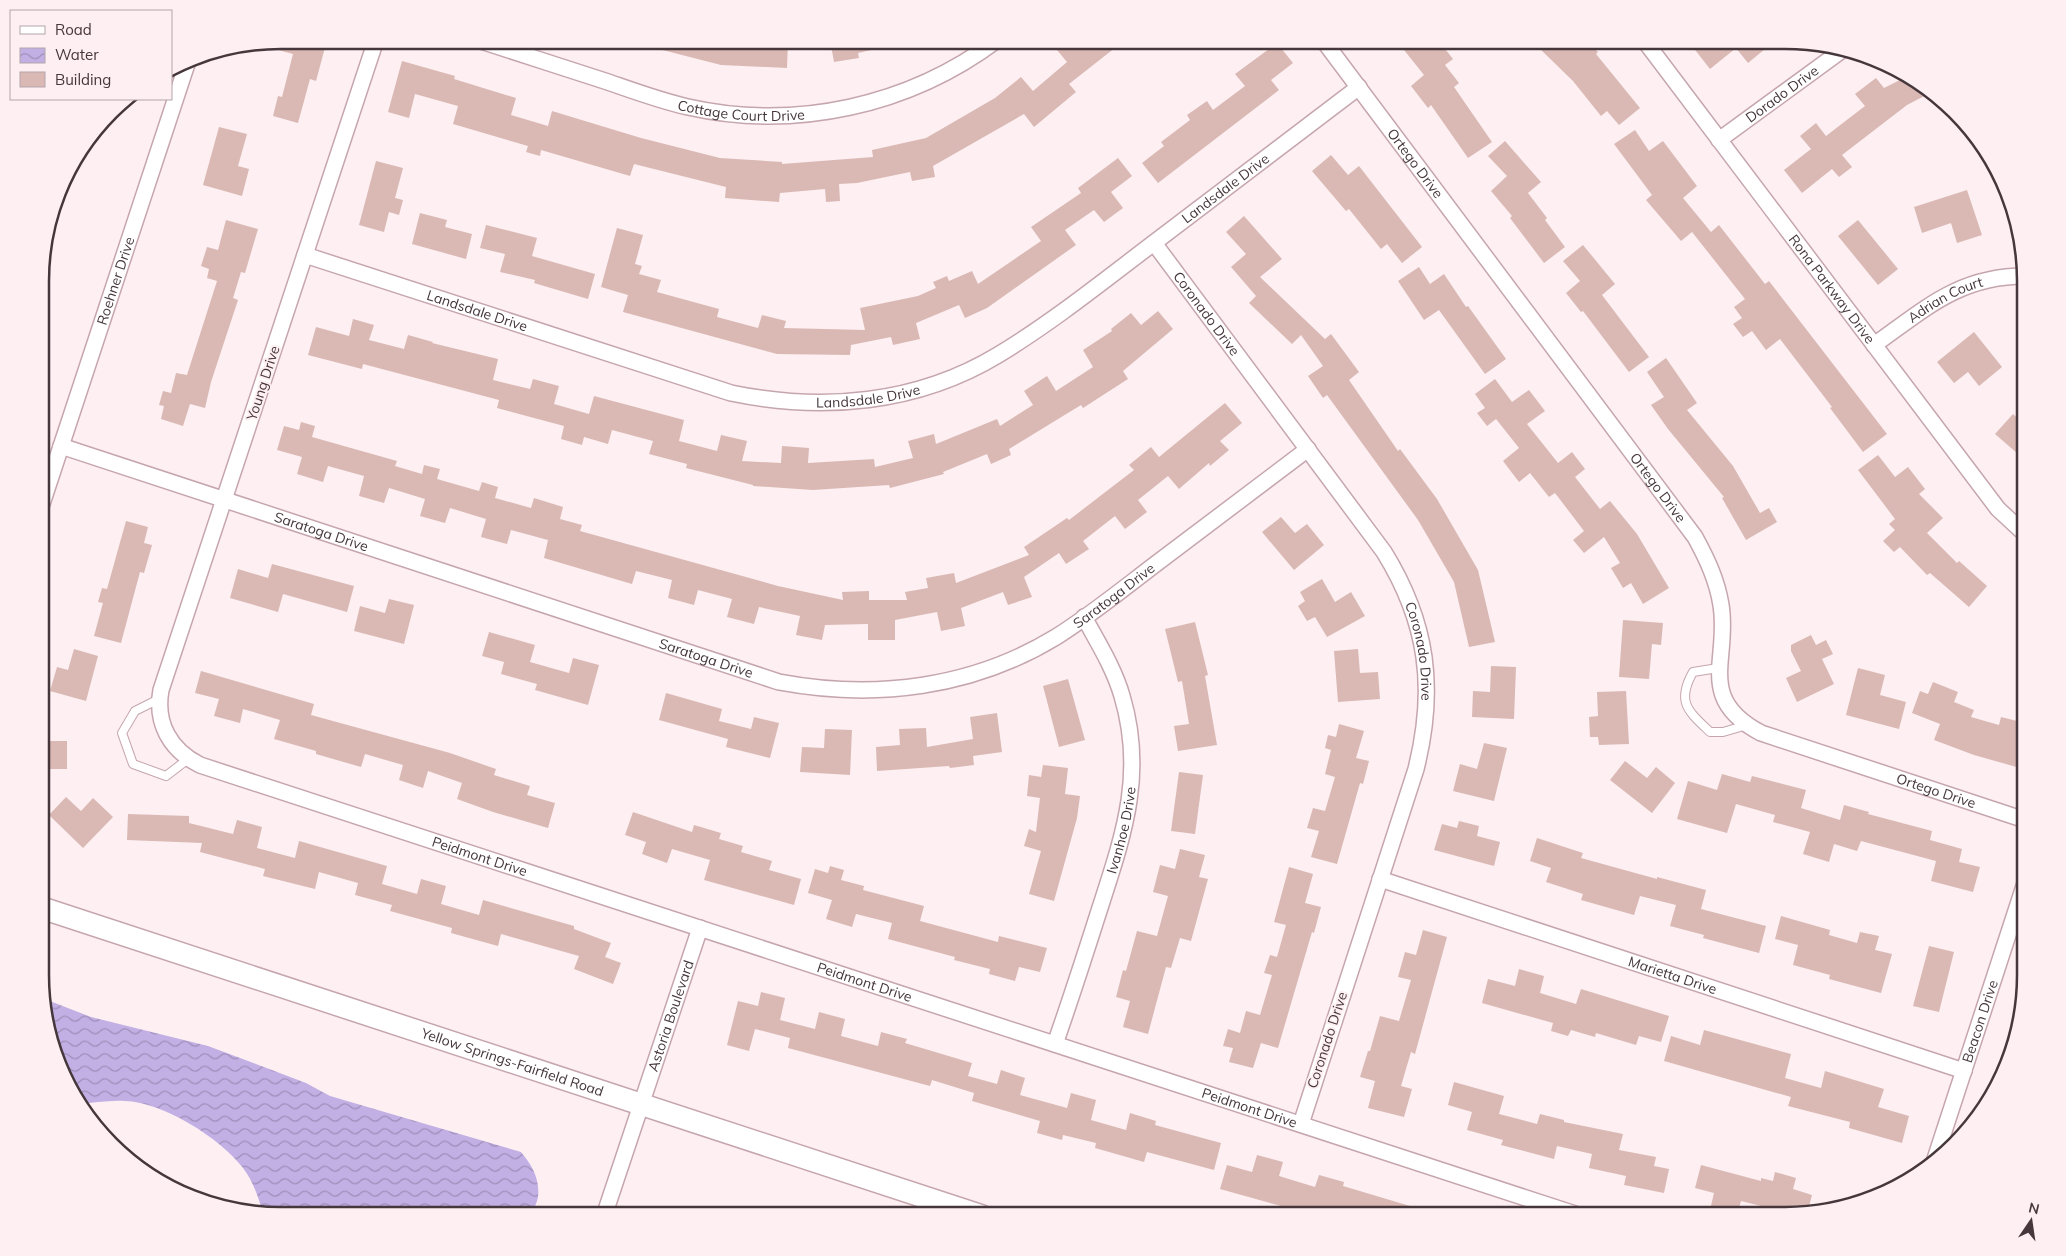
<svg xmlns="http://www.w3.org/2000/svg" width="2066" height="1256" font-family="Mulish,sans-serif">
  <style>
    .water { fill: url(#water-waves) }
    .building { fill: #dab9b4 }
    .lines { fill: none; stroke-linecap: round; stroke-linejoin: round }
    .lane-casing { stroke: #c6a6ae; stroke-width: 10 }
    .street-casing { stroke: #c6a6ae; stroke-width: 18 }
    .secondary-casing { stroke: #c6a6ae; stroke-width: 24 }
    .lane { stroke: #fff; stroke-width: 8 }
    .street { stroke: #fff; stroke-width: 15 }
    .secondary { stroke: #fff; stroke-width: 21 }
    .labels { text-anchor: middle; stroke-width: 4; stroke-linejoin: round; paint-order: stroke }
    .street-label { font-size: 14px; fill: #45373b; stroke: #fdeff2 }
    .rim { fill: none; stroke: #45373b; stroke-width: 2.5 }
  </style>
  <defs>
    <pattern id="water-waves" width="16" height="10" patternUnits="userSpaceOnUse" patternTransform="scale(1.25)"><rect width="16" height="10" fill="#c2afe4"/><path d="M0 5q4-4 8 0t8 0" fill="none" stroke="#9f8fba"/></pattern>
  </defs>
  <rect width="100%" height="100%" fill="#fdeff2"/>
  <!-- water -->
  <g class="water">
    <path d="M42 998 91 1017 208 1046 306 1083 330 1096 521 1152C532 1165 540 1179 538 1197 537 1203 533 1210 531 1216H280L263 1214C259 1198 253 1181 243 1168 220 1138 163 1102 125 1101 109 1100 94 1103 78 1104L42 1007Z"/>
    <path d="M696 1206 722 1209 732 1216H686Z"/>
  </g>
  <!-- building -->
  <g class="building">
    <path d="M280 40H327L316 81 310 79 298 123 273 116 278 96 282 97 293 54 259 45Z"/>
    <path d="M644 40H762L788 42 787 68 721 65 643 45Z"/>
    <path d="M830 40H888L889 46 858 53 859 58 834 62Z"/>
    <path d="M1068 40H1125L1069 84 1076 92 1034 127 1024 114 933 166 935 177 912 181 910 172 857 183 839 184 840 201 826 202 825 189 780 193 779 202 725 198 726 187 634 164 630 176 541 150 540 156 526 152 528 146 453 124 458 106 415 94 409 118 388 112 402 61 455 76 454 79 516 98 511 115 548 126 552 111 641 138 720 158 782 162V164L873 157 872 150 926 138 995 98 1021 77 1033 91 1067 62 1057 50Z"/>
    <path d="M1396 40H1438L1453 59 1445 65 1459 83 1454 87 1492 142 1468 158 1431 105 1428 108 1411 86 1424 75Z"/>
    <path d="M1545 40H1586L1598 52 1596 54 1640 108 1619 125 1607 111 1601 116 1573 81 1538 47Z"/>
    <path d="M1699 40H1759L1765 49 1748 63 1736 48 1710 69 1692 46Z"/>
    <path d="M1277 43 1293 63 1271 80 1279 90 1158 183 1142 163 1164 146 1161 142 1190 120 1187 115 1207 101 1213 110 1245 86 1235 74Z"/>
    <path d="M1910 75 1932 92 1907 105 1842 155 1852 167 1839 177 1832 169 1802 193 1784 170 1811 149 1800 136 1816 123 1826 136 1865 106 1855 94 1876 78 1884 88Z"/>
    <path d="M219 127 247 134 238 166 249 169 242 196 203 185Z"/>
    <path d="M1635 130 1649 151 1663 141 1697 186 1683 198 1711 232 1719 225 1765 284 1769 281 1887 434 1863 452 1830 408 1832 407 1780 339 1766 350 1752 331 1743 337 1733 324 1742 318 1734 307 1745 299 1692 232 1681 241 1646 200 1652 195 1614 144Z"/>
    <path d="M1505 141 1541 182 1528 193 1547 218 1545 220 1565 247 1544 263 1510 218 1512 216 1491 191 1507 176 1488 156Z"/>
    <path d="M1331 155 1348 175 1359 166 1422 247 1402 263 1387 244 1381 249 1349 209 1346 211 1312 171Z"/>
    <path d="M1118 158 1132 176 1111 192 1123 208 1104 222 1094 210 1065 230 1076 245 987 308 965 318 959 305 916 323 920 339 893 345 891 337 851 345 850 355 777 354 623 312 628 295 601 287 617 228 643 235 635 264 642 266 639 274 661 280 657 292 719 309 717 317 758 328 762 315 786 321 784 328 865 330 860 308 918 296 936 288 933 282 947 276 949 281 972 271 978 284 1041 241 1031 227 1081 193 1078 188Z"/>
    <path d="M376 161 403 168 395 198 403 200 399 215 389 212 384 232 359 225Z"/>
    <path d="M1967 190 1982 235 1957 243 1951 223 1922 233 1914 207Z"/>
    <path d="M420 213 447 220 445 227 472 234 466 259 412 244Z"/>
    <path d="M1244 216 1282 259 1260 277 1325 339 1331 334 1359 372 1349 380 1398 451 1400 449 1437 499 1478 570 1495 642 1469 647 1454 582 1418 520 1327 395 1323 398 1308 376 1323 366 1301 335 1292 344 1249 303 1256 296 1231 267 1246 254 1226 232Z"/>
    <path d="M226 220 258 229 245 273 241 272 233 298 238 300 211 382 205 408 190 404 183 426 161 419 164 406 159 405 163 391 171 393 176 373 187 375 217 281 207 278 209 269 201 266 207 247 218 250Z"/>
    <path d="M1858 220 1898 269 1878 285 1838 236Z"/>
    <path d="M486 225 537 238 532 256 595 274 588 299 534 283 535 280 500 272 505 254 480 248Z"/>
    <path d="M1583 245 1615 284 1602 295 1649 357 1629 372 1583 311 1581 312 1566 293 1580 281 1563 261Z"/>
    <path d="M1419 267 1430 284 1444 274 1466 307 1468 306 1506 359 1485 374 1439 310 1424 320 1398 281Z"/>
    <path d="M1158 311 1173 329 1123 371 1128 379 1083 408 1081 405 1009 449 1011 455 991 464 987 454 943 472 944 474 890 488 889 485 813 490 753 486V485L686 468 687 464 649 454 653 441 612 430 608 444 584 437 582 445 561 439 564 426 497 408 499 400 363 364 362 369 308 355 316 327 349 336 353 319 374 325 369 340 404 349 408 335 433 342 432 343 498 359 493 380 530 389 533 379 559 386 554 404 589 414 594 396 684 420 679 441 717 451 721 435 747 441 742 461 781 463 782 446 809 448 808 463 874 459 875 467 913 458 908 441 934 434 936 444 997 419 1000 426 1033 405 1024 391 1047 376 1056 391 1093 367 1083 350 1112 331 1111 329 1131 313 1141 325Z"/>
    <path d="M1974 332 2002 367 1979 386 1968 372 1954 383 1937 362Z"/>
    <path d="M1666 358 1697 403 1687 410 1733 466 1760 513 1769 508 1777 522 1746 540 1722 498 1724 497 1668 429 1651 405 1664 397 1647 372Z"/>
    <path d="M1495 379 1512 402 1529 390 1545 411 1527 424 1558 463 1572 452 1585 469 1575 477 1600 509 1610 501 1637 534 1669 588 1643 604 1631 583 1623 588 1611 568 1620 563 1604 537 1584 553 1573 540 1584 531 1555 493 1549 497 1530 473 1519 482 1503 461 1519 448 1496 419 1487 426 1477 413 1485 408 1475 394Z"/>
    <path d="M1225 403 1242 423 1220 441 1229 450 1210 466 1209 463 1179 489 1168 476 1138 500 1147 512 1125 529 1115 516 1083 541 1089 549 1066 564 1059 553 1024 577 1032 597 1008 605 1003 592 961 608 965 626 941 631 937 612 895 620V640H868V624L825 625 822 640 796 635 800 616 759 607 754 624 727 617 732 599 698 590 694 605 668 598 672 580 636 571 632 584 544 558 548 540 511 530 507 544 481 537 486 519 450 508 445 523 420 516 425 499 389 488 384 503 359 496 364 476 328 466 323 482 297 474 302 457 277 450 284 426 299 430 301 422 315 426 312 437 397 461 395 466 422 474 424 465 440 469 437 479 479 491 482 482 498 487 495 498 531 508 534 498 563 507 560 519 582 525 580 531 778 586 843 600 842 592 869 591V600H907L905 592 928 588 926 578 954 573 956 583 1029 555 1024 547 1067 518 1069 520 1134 470 1129 465 1151 447 1159 457Z"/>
    <path d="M2013 414 2025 425V460L1995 434Z"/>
    <path d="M1878 455 1895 477 1908 467 1925 489 1919 494 1943 518 1927 533 1957 563 1959 561 1987 586 1969 607 1930 573 1927 575 1900 547 1894 552 1883 541 1895 530 1889 524 1895 519 1858 470Z"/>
    <path d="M1281 517 1295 533 1307 524 1324 545 1294 570 1262 532Z"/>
    <path d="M126 521 148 527 144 543 152 545 144 573 140 572 121 643 94 636 103 603 98 602 102 588 107 589Z"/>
    <path d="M272 564 354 586 347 612 283 594 278 612 230 598 238 569 268 578Z"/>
    <path d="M1322 579 1335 602 1351 592 1365 616 1327 637 1315 617 1307 621 1298 606 1305 601 1300 592Z"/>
    <path d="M389 599 414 605 404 644 354 631 360 606 385 613Z"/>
    <path d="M1623 620 1663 623 1661 645 1652 644 1649 679 1619 677Z"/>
    <path d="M1195 622 1208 675 1205 676 1217 745 1178 751 1174 726 1189 724 1182 681 1178 682 1165 629Z"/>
    <path d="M489 632 535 645 530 662 569 673 573 658 599 665 588 705 535 690 537 684 501 674 504 662 482 656Z"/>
    <path d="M1811 635 1816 645 1826 640 1833 654 1822 659 1834 684 1797 702 1786 678 1801 671 1791 651V645Z"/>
    <path d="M74 649 98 656 86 701 50 691 57 667 68 670Z"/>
    <path d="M1358 649 1360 673 1378 672 1380 699 1338 702 1334 651Z"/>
    <path d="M1491 666 1516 667 1514 719 1472 717 1473 691 1490 692Z"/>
    <path d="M1858 668 1885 675 1880 695 1906 702 1899 729 1846 715Z"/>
    <path d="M201 671 314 704 311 715 450 753 496 769 494 775 530 786 527 795 555 803 548 828 493 812 457 799 462 783 428 771 423 788 399 780 403 765 365 754 361 767 316 754V751L274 739 280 720 243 709 240 723 214 716 219 699 195 693Z"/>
    <path d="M1068 679 1085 740 1059 747 1043 686Z"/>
    <path d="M1933 682 1958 692 1954 702 1974 710 1971 717 1999 725 2001 717 2025 723V748L2020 768 1974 755 1934 740 1940 724 1912 713 1920 691 1928 694Z"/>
    <path d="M1626 691 1629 744 1599 745 1598 737H1590L1589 717 1598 716 1597 692Z"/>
    <path d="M666 693 722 709 719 721 751 729 754 717 779 723 770 758 726 747 728 739 659 720Z"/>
    <path d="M997 713 1002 752 973 756 974 765 950 768 949 766 877 771 876 747 900 745 899 729 926 728 927 747 973 739 970 717Z"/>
    <path d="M1339 724 1364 731 1356 758 1369 761 1363 784 1360 783 1337 864 1311 857 1319 831 1307 828 1313 808 1325 811 1335 777 1325 774 1331 750 1325 748 1328 735 1336 737Z"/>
    <path d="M825 729 852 730 850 775 800 772 802 747 824 748Z"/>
    <rect x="42" y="741" width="25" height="28"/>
    <path d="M1484 743 1507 748 1494 801 1453 791 1460 764 1477 769Z"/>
    <path d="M1625 761 1647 778 1656 767 1675 783 1652 813 1610 780Z"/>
    <path d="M1043 765 1068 768 1065 794 1080 796 1077 818 1054 901 1029 894 1041 851 1024 846 1029 829 1036 832 1040 798 1027 796 1029 775 1041 777Z"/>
    <path d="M1179 772 1203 775 1195 834 1171 831Z"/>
    <path d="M1722 774 1750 782 1752 776 1806 790 1801 808 1840 820 1844 805 1869 812 1868 814 1932 831 1930 840 1962 849 1959 862 1980 867 1973 892 1931 881 1936 861 1861 841 1857 851 1834 844 1829 862 1803 854 1810 832 1773 822 1775 815 1736 804 1727 833 1677 819 1688 781 1717 790Z"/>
    <path d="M66 797 81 811 93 798 113 817 83 848 49 815Z"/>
    <path d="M633 812 692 832 694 825 721 833 719 839 743 846 741 852 772 861 769 870 801 879 794 905 704 880 710 860 672 849 667 863 642 854 646 842 625 835Z"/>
    <path d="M128 814 189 816V823L233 834 237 820 262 827 257 848 295 858 299 841 387 866 382 884 417 894 421 879 446 886 441 904 479 915 483 900 574 926V929L611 943 605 957 621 963 613 984 574 969 579 956 501 934 498 946 451 933 452 928 390 911 392 905 355 895 358 883 319 872 315 889 263 876 265 869 200 852 202 843 127 840Z"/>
    <path d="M1459 821 1479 826 1477 836 1500 842 1494 866 1434 850 1442 824 1457 828Z"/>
    <path d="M1537 838 1583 853 1581 858 1657 879V877L1706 890 1701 909 1766 926 1759 953 1703 938 1704 935 1670 926 1676 905 1640 896 1634 915 1581 900 1583 894 1546 882 1551 868 1530 861Z"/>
    <path d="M1180 849 1205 855 1199 877 1208 879 1191 941 1180 938 1171 968 1166 967 1148 1034 1123 1027 1130 1001 1116 997 1123 970 1126 971 1137 931 1157 936 1168 896 1153 892 1160 865 1175 869Z"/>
    <path d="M830 866 844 870 841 880 864 886 863 890 924 906 920 921 998 942 999 936 1047 948 1040 972 1019 967 1015 981 989 974 990 969 954 960 955 957 888 939 892 923 856 914 852 927 826 919 832 900 808 893 815 869 828 873Z"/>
    <path d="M1289 867 1313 874 1305 903 1321 907 1314 933 1312 932 1278 1048 1261 1043 1253 1068 1229 1062 1233 1048 1223 1046 1228 1029 1240 1033 1246 1011 1260 1015 1272 975 1264 973 1270 955 1277 957 1286 925 1274 922Z"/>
    <path d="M1781 916 1830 930 1829 935 1857 943 1860 932 1879 936 1875 950 1892 954 1881 993 1829 979 1830 975 1793 965 1798 945 1775 939Z"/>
    <path d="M1423 930 1447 937 1415 1054 1411 1052 1401 1086 1412 1089 1404 1117 1368 1108 1375 1081 1360 1077 1368 1051H1370L1380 1016 1399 1021 1411 980 1398 977 1405 952 1416 955Z"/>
    <path d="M1929 946 1954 952 1939 1012 1913 1006Z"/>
    <path d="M1519 969 1544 976 1540 993 1576 1004 1581 989 1669 1016 1661 1042 1639 1036 1636 1045 1596 1033 1595 1037 1571 1030 1568 1036 1551 1031 1553 1023 1482 1003 1488 979 1515 986Z"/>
    <path d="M761 992 785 998 780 1020 815 1029 819 1012 845 1019 841 1036 878 1046 881 1032 907 1039 905 1043 972 1063 968 1076 997 1084 1001 1070 1025 1078 1020 1095 1067 1108 1071 1093 1096 1100 1091 1120 1126 1130 1130 1113 1156 1121 1155 1125 1221 1143 1214 1170 1147 1152 1144 1162 1095 1148 1096 1143 1063 1135 1062 1140 1037 1133 1040 1121 972 1101 974 1093 932 1080 930 1086 788 1048 790 1038 755 1029 749 1051 727 1045 738 1001 758 1006Z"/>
    <path d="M1704 1030 1791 1054 1785 1078 1821 1088 1825 1071 1884 1089 1878 1107 1909 1116 1902 1143 1849 1128 1850 1122 1788 1106 1791 1097 1664 1061 1671 1036 1700 1045Z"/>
    <path d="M1454 1082 1504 1096 1499 1114 1537 1124 1540 1114 1564 1120V1122L1623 1134 1619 1150 1656 1157 1654 1166 1669 1169 1664 1193 1624 1185 1626 1176 1589 1168 1592 1154 1557 1146 1554 1159 1501 1145 1503 1140 1467 1130 1472 1112 1448 1105Z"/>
    <path d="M1257 1155 1283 1162 1279 1176 1315 1187 1319 1175 1344 1182 1343 1186 1430 1212V1216H1278L1281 1206 1220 1189 1227 1165 1252 1172Z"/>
    <path d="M1701 1165 1761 1181V1178L1773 1181 1775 1172 1796 1178 1793 1189 1812 1195 1807 1214 1801 1216H1779L1781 1211 1741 1201 1737 1216 1710 1210 1714 1193 1695 1188Z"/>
  </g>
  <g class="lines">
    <!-- lane casing -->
    <g class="lane-casing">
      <g id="lane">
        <path d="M1718 668 1693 672C1676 702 1688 711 1710 732H1723L1747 725"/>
        <path d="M159 699 135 711 122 733 133 764 166 776 188 759"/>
      </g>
    </g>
    <!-- street casing -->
    <g class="street-casing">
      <g id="street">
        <path id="s1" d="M376 40 161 690C155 723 170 750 200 765L1581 1216"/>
        <path id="s2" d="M478 40C521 54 565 68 608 82 634 91 661 101 688 107 795 131 909 106 997 40"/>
        <path id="s3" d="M1323 40 1695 537C1707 559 1717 580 1721 605 1730 659 1695 698 1761 733L2025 820"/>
        <path id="s4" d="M1644 40 1998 509 2025 534"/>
        <path id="s5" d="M1719 140 1845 48"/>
        <path id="s6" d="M1154 243 1384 552C1428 623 1436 689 1416 769L1301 1124"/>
        <path id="s7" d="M305 255 731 393C822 412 917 404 998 355 1051 323 1101 283 1151 245 1220 192 1290 140 1359 87"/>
        <path id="s8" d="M1874 345C1925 309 1959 276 2025 276"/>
        <path id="s9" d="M61 446 779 682C875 700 972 688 1056 637 1091 615 1124 588 1157 563 1207 525 1257 487 1308 449"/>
        <path id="s10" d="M42 504 189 58"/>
        <path id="s11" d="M1380 879 1964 1071"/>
        <path id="s12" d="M1055 1044C1070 1001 1084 958 1098 914 1122 839 1146 776 1122 696 1114 668 1098 643 1084 617"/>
        <path id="s13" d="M1934 1162 2025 883"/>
        <path id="s14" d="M604 1216 700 928"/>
      </g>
    </g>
    <!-- secondary casing -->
    <g class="secondary-casing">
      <g id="secondary">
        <path id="s15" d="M42 908 982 1216"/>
      </g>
    </g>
    <!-- lane -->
    <use href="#lane" class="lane"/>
    <!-- street -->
    <use href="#street" class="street"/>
    <!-- secondary -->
    <use href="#secondary" class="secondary"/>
  </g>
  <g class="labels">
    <!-- street labels -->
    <g class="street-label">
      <text dy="5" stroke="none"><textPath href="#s5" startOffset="78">Dorado Drive</textPath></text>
      <text dy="5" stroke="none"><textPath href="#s2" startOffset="274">Cottage Court Drive</textPath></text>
      <text dy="5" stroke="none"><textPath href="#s3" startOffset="154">Ortego Drive</textPath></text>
      <text dy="5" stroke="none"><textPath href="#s7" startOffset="1006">Landsdale Drive</textPath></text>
      <text dy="5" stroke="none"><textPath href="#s10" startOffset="235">Roehner Drive</textPath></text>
      <text dy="5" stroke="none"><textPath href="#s4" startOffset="312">Rona Parkway Drive</textPath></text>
      <text dy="5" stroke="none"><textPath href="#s8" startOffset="85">Adrian Court</textPath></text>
      <text dy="5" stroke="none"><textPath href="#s7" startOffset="181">Landsdale Drive</textPath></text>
      <text dy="5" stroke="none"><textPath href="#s6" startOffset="88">Coronado Drive</textPath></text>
      <text transform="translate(263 383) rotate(-72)" y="5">Young Drive</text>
      <text dy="5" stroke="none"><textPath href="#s7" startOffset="586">Landsdale Drive</textPath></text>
      <text dy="5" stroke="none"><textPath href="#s3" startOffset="559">Ortego Drive</textPath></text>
      <text dy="5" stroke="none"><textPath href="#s9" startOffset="274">Saratoga Drive</textPath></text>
      <text dy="5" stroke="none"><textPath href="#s9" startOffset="1114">Saratoga Drive</textPath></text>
      <text dy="5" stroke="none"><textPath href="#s6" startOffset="492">Coronado Drive</textPath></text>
      <text dy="5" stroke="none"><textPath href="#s9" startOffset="679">Saratoga Drive</textPath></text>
      <text dy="5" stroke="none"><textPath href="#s3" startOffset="1024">Ortego Drive</textPath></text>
      <text dy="5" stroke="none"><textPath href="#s12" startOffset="224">Ivanhoe Drive</textPath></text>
      <text dy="5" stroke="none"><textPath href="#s1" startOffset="1070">Peidmont Drive</textPath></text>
      <text dy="5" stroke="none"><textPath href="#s11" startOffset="308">Marietta Drive</textPath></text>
      <text dy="5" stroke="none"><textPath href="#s1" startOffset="1475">Peidmont Drive</textPath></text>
      <text dy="5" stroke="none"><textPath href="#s14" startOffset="211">Astoria Boulevard</textPath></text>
      <text dy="5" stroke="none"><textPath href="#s13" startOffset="148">Beacon Drive</textPath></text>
      <text transform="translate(1327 1040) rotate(-72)" y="5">Coronado Drive</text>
      <text dy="5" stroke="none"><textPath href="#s15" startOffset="495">Yellow Springs-Fairfield Road</textPath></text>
      <text dy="5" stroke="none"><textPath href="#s1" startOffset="1880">Peidmont Drive</textPath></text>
    </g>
  </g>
  <!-- crop -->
  <path d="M0 0H2066V1256H0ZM281 49H1785A232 232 0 0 1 2017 281V975A232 232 0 0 1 1785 1207H281A232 232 0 0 1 49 975V281A232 232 0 0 1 281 49Z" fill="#fdeff2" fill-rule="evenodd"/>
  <path class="rim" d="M281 49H1785A232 232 0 0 1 2017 281V975A232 232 0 0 1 1785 1207H281A232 232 0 0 1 49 975V281A232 232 0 0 1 281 49Z"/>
  <!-- legend -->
  <rect x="10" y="10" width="162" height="90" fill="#fdeff2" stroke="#b3a5a9"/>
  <rect x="20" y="26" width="25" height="8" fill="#ffffff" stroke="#b3a5a9"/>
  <text x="55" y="35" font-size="15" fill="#45373b">Road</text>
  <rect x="20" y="48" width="25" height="15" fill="url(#water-waves)" stroke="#b3a5a9"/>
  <text x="55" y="60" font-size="15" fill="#45373b">Water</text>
  <rect x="20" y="72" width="25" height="15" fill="#dab9b4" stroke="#b3a5a9"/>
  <text x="55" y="85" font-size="15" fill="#45373b">Building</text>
  <!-- north arrow -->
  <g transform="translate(2031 1221) rotate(13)" stroke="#fdeff2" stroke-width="4" paint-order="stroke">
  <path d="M0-4L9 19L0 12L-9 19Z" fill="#45373b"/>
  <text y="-8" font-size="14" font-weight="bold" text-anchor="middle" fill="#45373b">N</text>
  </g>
</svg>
